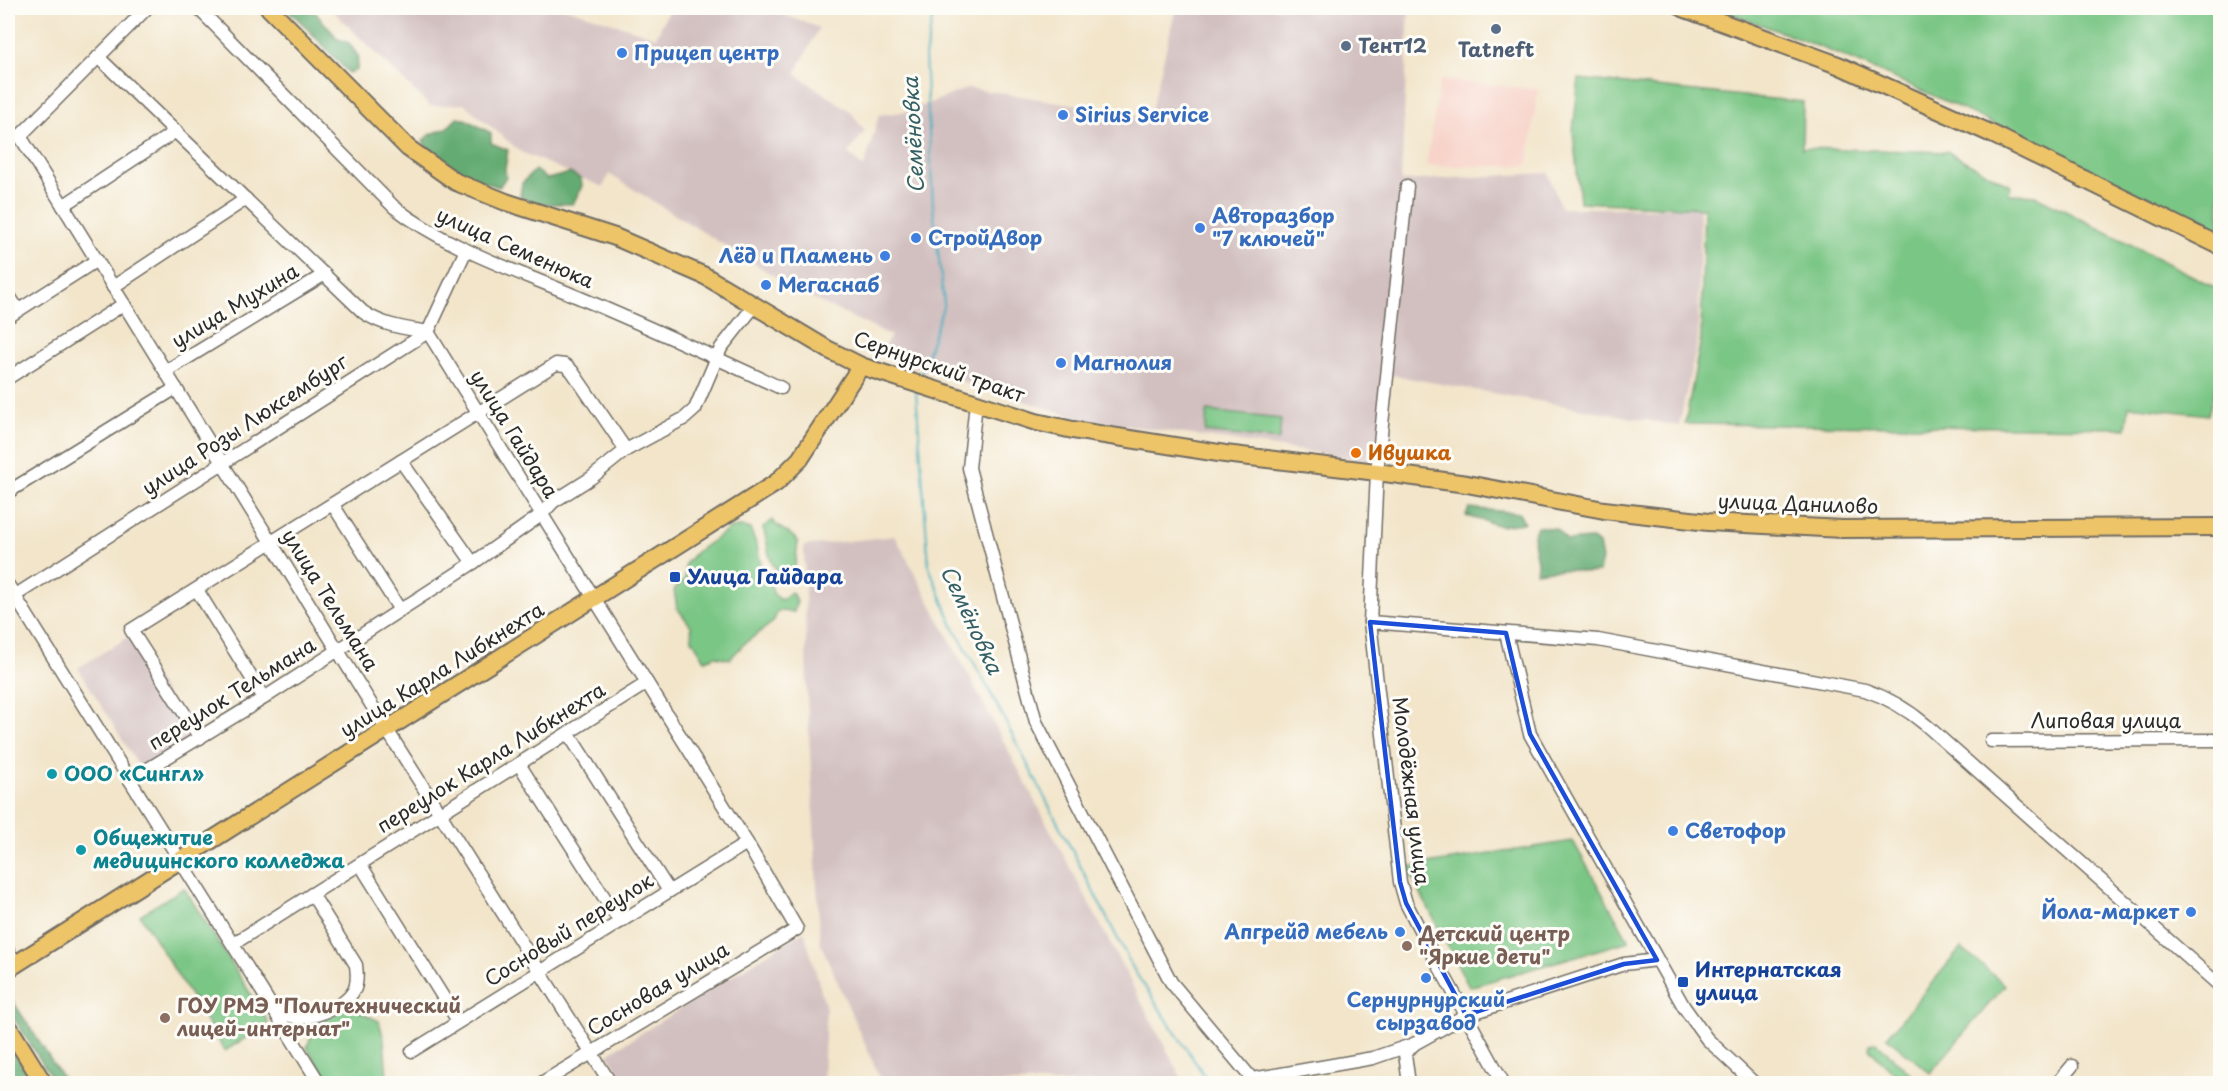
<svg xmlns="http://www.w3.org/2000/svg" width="2228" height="1091" font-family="'Playpen Sans',sans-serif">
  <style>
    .built { fill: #f7d1c7 }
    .industrial { fill: #d2bfc0 }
    .green { fill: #7ac685; stroke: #527858; stroke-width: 1.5 }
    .forest { fill: #63ab72; stroke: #476b4e; stroke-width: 1.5 }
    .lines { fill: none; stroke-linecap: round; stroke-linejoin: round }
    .stream { stroke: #3eacbc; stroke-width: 2 }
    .minor-casing { stroke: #716c63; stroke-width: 15 }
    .major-casing { stroke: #716c63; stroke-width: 20 }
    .minor { stroke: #fff; stroke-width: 12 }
    .major { stroke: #eec469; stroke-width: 16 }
    .marked { fill: none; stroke: #1d4ed8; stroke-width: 4.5; stroke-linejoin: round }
    .service-dot { fill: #5c6f8a; stroke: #fdfcf7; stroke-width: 2 }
    .shop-dot { fill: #3f7fe0; stroke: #fdfcf7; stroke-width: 2 }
    .food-dot { fill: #e8710a; stroke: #fdfcf7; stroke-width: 2 }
    .transit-dot { fill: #1a4fb4; stroke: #fdfcf7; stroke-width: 2 }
    .culture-dot { fill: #0f9aa8; stroke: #fdfcf7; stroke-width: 2 }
    .education-dot { fill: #8d6e63; stroke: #fdfcf7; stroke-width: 2 }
    .labels { text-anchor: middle; stroke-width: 6; stroke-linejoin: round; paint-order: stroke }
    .service-label { font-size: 20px; font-weight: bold; fill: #4e5e75; stroke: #fdfcf7; text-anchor: start }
    .shop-label { font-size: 20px; font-weight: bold; fill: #366cbe; stroke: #fdfcf7; text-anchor: start }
    .street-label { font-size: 20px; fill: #2b2b2b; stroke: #fdfcf7 }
    .food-label { font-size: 20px; font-weight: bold; fill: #c56008; stroke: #fdfcf7; text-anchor: start }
    .transit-label { font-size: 20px; font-weight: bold; fill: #164399; stroke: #fdfcf7; text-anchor: start }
    .culture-label { font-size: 20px; font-weight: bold; fill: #0d838f; stroke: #fdfcf7; text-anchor: start }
    .education-label { font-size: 20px; font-weight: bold; fill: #785e54; stroke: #fdfcf7; text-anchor: start }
    .water-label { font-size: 21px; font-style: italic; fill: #335f65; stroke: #fdfcf7 }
  </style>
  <rect width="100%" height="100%" fill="#fdfcf7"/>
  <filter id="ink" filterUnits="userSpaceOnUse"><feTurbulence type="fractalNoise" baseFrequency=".0167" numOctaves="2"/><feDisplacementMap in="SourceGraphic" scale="12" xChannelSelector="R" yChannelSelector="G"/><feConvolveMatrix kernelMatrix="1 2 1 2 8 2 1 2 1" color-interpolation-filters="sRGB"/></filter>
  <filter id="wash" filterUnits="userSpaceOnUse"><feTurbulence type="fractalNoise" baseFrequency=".008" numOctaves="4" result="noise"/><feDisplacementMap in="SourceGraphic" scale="24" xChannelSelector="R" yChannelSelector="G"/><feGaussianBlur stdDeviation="1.35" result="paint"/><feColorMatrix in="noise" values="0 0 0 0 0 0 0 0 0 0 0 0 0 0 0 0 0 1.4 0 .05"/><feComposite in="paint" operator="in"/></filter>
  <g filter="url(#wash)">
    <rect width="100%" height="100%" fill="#f2e5ca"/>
    <!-- built -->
    <path class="built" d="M1440 80 1538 89 1528 166H1426Z"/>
    <!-- industrial -->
    <g class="industrial">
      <path d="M330 8H566L656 37 670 8H768L819 28 795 74 850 111 865 131 848 153 864 168 879 115 910 111 968 88 1091 107 1149 119 1176 8H1409L1401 181 1548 173 1561 208H1700L1698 339 1679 426 1391 375 1373 461 1082 419 878 355 891 336 805 295 609 174 603 187 521 152 464 104 430 106Z"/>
      <path d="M895 536 1184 1083H882L820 942 807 695 804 546Z"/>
      <path d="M130 636 193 738 141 770 78 668Z"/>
      <path d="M804 931 826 1008 823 1083H626L608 1054Z"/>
    </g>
    <!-- green -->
    <g class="green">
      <path d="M1713 8H2220V236C2055 154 1889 66 1713 8Z"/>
      <path d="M1579 79 1803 102 1802 148 1948 152 2010 185 2009 194 2034 195 2220 290V385H2216L2208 415 2129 406 2126 428 1685 424 1701 339 1704 208 1580 202 1573 131Z"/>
      <path d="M1207 411 1281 419 1279 440 1205 432Z"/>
      <path d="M772 520C781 532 790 530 798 542L794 574 789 579 785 573 776 570C766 555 769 544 763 528Z"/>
      <path d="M741 527 750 529 757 546 762 570 770 580 773 593 781 600 791 592 797 601 794 612 778 611 773 622 744 644 730 659 715 656 705 660 692 639 691 626 677 608 674 590 685 579 686 563 696 552 731 528Z"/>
      <path d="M1573 841 1629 941 1469 987 1407 867Z"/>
      <path d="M184 888 269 1023 225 1051 140 915Z"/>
      <path d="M1961 948 2005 985 1930 1073 1887 1037Z"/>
      <path d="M348 1006 379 1021 384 1040 387 1077 382 1083H330L307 1048 314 1026Z"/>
      <path d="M1876 1042 1917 1080 1916 1083H1899L1901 1080 1869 1049 1870 1044Z"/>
    </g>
    <!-- forest -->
    <g class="forest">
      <path d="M285 8H309L316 13 338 39 349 43 358 56 357 70 349 73 299 20Z"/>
      <path d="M457 118 465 119 491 133V143L508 150 505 169 506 177 499 187C476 180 433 163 423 141L429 135 447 128Z"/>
      <path d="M535 170 547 179 570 173 581 179 582 186 573 204H534L520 196 522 183Z"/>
      <path d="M1469 508 1519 513 1524 523 1501 526 1466 516Z"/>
      <path d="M1537 526 1556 529 1567 541 1590 539 1599 544 1602 559 1599 572C1588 574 1581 571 1570 570 1558 569 1548 570 1536 572 1541 552 1527 548 1537 526Z"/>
      <path d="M8 999 12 1000 66 1083H55L8 1009Z"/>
      <path d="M8 1043 33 1083H8Z"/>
    </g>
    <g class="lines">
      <!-- stream -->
      <g class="stream">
        <path d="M920 377 944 304 933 207 925 56 933 16 936 8"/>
        <path d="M916 391 929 567 953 626 987 686 1135 972 1210 1084"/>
      </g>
    </g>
  </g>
  <g filter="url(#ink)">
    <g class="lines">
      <!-- minor casing -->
      <g class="minor-casing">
        <g id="minor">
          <path d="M198 8 394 207C447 248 512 269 573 295 643 324 712 356 781 388"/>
          <path d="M98 57 363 312C383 326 405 328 428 332L747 843 797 929 540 1084"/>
          <path d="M8 134 20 136 147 8"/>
          <path d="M20 136 387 730 611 1084"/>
          <path d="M1407 186 1377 472 1370 622 1400 882 1406 903 1433 955 1504 1084"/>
          <path d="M63 206 176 131"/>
          <path d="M113 287 246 199"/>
          <path d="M8 294 18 310"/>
          <path d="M8 317 97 260"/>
          <path d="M166 371 325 274"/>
          <path d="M8 378 124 304"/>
          <path d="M976 403 969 468 1036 722 1171 982 1252 1079 1373 1058 1414 1044 1466 1015 1624 964 1657 960"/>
          <path d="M401 461 473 563"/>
          <path d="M8 492 176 388"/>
          <path d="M333 505 400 610"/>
          <path d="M8 585 320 1084"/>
          <path d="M197 590 264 698"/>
          <path d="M8 600 428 332 466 250"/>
          <path d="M1370 622 1598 640 1865 690C1889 698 1907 709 1926 725L2220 986"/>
          <path d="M1506 633 1530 734 1684 1007 1707 1039 1755 1084"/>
          <path d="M568 733 669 891"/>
          <path d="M200 738 131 630 556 364 565 365 572 371 626 450"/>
          <path d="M1991 741 2220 740"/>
          <path d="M519 764 620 922"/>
          <path d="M130 780 264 698 473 563 541 515 553 502 591 478 626 450 685 418 695 409 721 348 755 305"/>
          <path d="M360 864 458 1021"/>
          <path d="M233 944 647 683"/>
          <path d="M8 951 16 964"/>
          <path d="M273 1008C281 1011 291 1018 299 1018 316 1017 344 1007 353 992 358 985 357 973 356 965L312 894"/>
          <path d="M412 1051 747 843"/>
          <path d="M1409 1084 1405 1054 1414 1044"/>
          <path d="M2057 1084 2072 1066"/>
        </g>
      </g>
      <!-- major casing -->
      <g class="major-casing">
        <g id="major">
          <path d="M269 8 408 148 456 182 506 202 615 237 705 276 829 350 861 366 1036 422 1073 430 1225 454 1377 472 1467 484 1604 510 1708 522 1842 529 2220 527"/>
          <path d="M1683 8 1838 65 1992 134 2220 246"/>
          <path d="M8 969 776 483 800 459 861 366"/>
          <path d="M8 1026 44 1084"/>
        </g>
      </g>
      <!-- minor -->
      <use href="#minor" class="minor"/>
      <!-- major -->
      <use href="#major" class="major"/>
    </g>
  </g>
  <!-- marked area -->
  <path class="marked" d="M1370 622 1506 633 1530 734 1657 960 1624 964 1466 1015 1406 903 1400 882Z"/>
  <!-- markers -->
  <g class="service-dot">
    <circle cx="1496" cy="29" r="6"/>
    <circle cx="1346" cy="46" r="6"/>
  </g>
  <g class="shop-dot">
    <circle cx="622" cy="53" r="6"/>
    <circle cx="1063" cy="115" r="6"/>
    <circle cx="1200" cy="228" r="6"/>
    <circle cx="916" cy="238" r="6"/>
    <circle cx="885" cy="256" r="6"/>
    <circle cx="766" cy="285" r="6"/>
    <circle cx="1061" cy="363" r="6"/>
    <circle cx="1673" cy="831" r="6"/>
    <circle cx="2191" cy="912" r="6"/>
    <circle cx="1400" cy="932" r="6"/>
    <circle cx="1426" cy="978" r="6"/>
  </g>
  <circle class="food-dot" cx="1356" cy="453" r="6"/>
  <g class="transit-dot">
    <rect x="669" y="571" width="12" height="12" rx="3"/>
    <rect x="1677" y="976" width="12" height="12" rx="3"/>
  </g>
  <g class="culture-dot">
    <circle cx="52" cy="774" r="6"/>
    <circle cx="81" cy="850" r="6"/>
  </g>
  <g class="education-dot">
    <circle cx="1407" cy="946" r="6"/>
    <circle cx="165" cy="1018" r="6"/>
  </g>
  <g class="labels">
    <!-- service labels -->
    <g class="service-label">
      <text x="1358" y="53">Тент12</text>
      <text x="1496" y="57" text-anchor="middle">Tatneft</text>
    </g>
    <!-- shop labels -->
    <g class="shop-label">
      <text x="634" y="60">Прицеп центр</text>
      <text x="1075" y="122">Sirius Service</text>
      <text x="1212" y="223">Авторазбор<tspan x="1212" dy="23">"7 ключей"</tspan></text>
      <text x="928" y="245">СтройДвор</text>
      <text x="873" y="263" text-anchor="end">Лёд и Пламень</text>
      <text x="778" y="292">Мегаснаб</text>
      <text x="1073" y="370">Магнолия</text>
      <text x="1685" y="838">Светофор</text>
      <text x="2179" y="919" text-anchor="end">Йола-маркет</text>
      <text x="1388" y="939" text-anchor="end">Апгрейд мебель</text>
      <text x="1426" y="1007" text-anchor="middle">Сернурнурский<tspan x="1426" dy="23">сырзавод</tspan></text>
    </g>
    <!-- street labels -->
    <g class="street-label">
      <text transform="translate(515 248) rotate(24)" y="7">улица Семенюка</text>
      <text transform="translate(235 306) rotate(-31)" y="7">улица Мухина</text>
      <text transform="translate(939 367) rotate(19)" y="7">Сернурский тракт</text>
      <text transform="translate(245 425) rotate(-33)" y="7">улица Розы Люксембург</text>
      <text transform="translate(514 434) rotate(58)" y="7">улица Гайдара</text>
      <text transform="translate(1798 504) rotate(2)" y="7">улица Данилово</text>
      <text transform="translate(330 600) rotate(58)" y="7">улица Тельмана</text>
      <text transform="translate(442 670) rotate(-32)" y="7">улица Карла Либкнехта</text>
      <text transform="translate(232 694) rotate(-32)" y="7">переулок Тельмана</text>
      <text x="2106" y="728">Липовая улица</text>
      <text transform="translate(491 758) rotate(-32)" y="7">переулок Карла Либкнехта</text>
      <text transform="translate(1411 791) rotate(83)" y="7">Молодёжная улица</text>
      <text transform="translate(569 930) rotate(-32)" y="7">Сосновый переулок</text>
      <text transform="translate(658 989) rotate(-31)" y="7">Сосновая улица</text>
    </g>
    <!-- food labels -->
    <g class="food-label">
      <text x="1368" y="460">Ивушка</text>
    </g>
    <!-- transit labels -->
    <g class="transit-label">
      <text x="687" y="584">Улица Гайдара</text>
      <text x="1695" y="977">Интернатская<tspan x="1695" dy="23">улица</tspan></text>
    </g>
    <!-- culture labels -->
    <g class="culture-label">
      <text x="64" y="781">ООО «Сингл»</text>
      <text x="93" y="845">Общежитие<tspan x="93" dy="23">медицинского колледжа</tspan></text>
    </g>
    <!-- education labels -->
    <g class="education-label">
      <text x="1419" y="941">Детский центр<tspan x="1419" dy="23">"Яркие дети"</tspan></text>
      <text x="177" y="1013">ГОУ РМЭ "Политехнический<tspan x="177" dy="23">лицей-интернат"</tspan></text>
    </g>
    <!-- water labels -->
    <g class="water-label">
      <text transform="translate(914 135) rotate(-93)" y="7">Семёновка</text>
      <text transform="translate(971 620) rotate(65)" y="7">Семёновка</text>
    </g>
  </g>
  <!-- margin -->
  <rect width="2228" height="1091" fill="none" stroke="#fdfcf7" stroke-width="30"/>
</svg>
